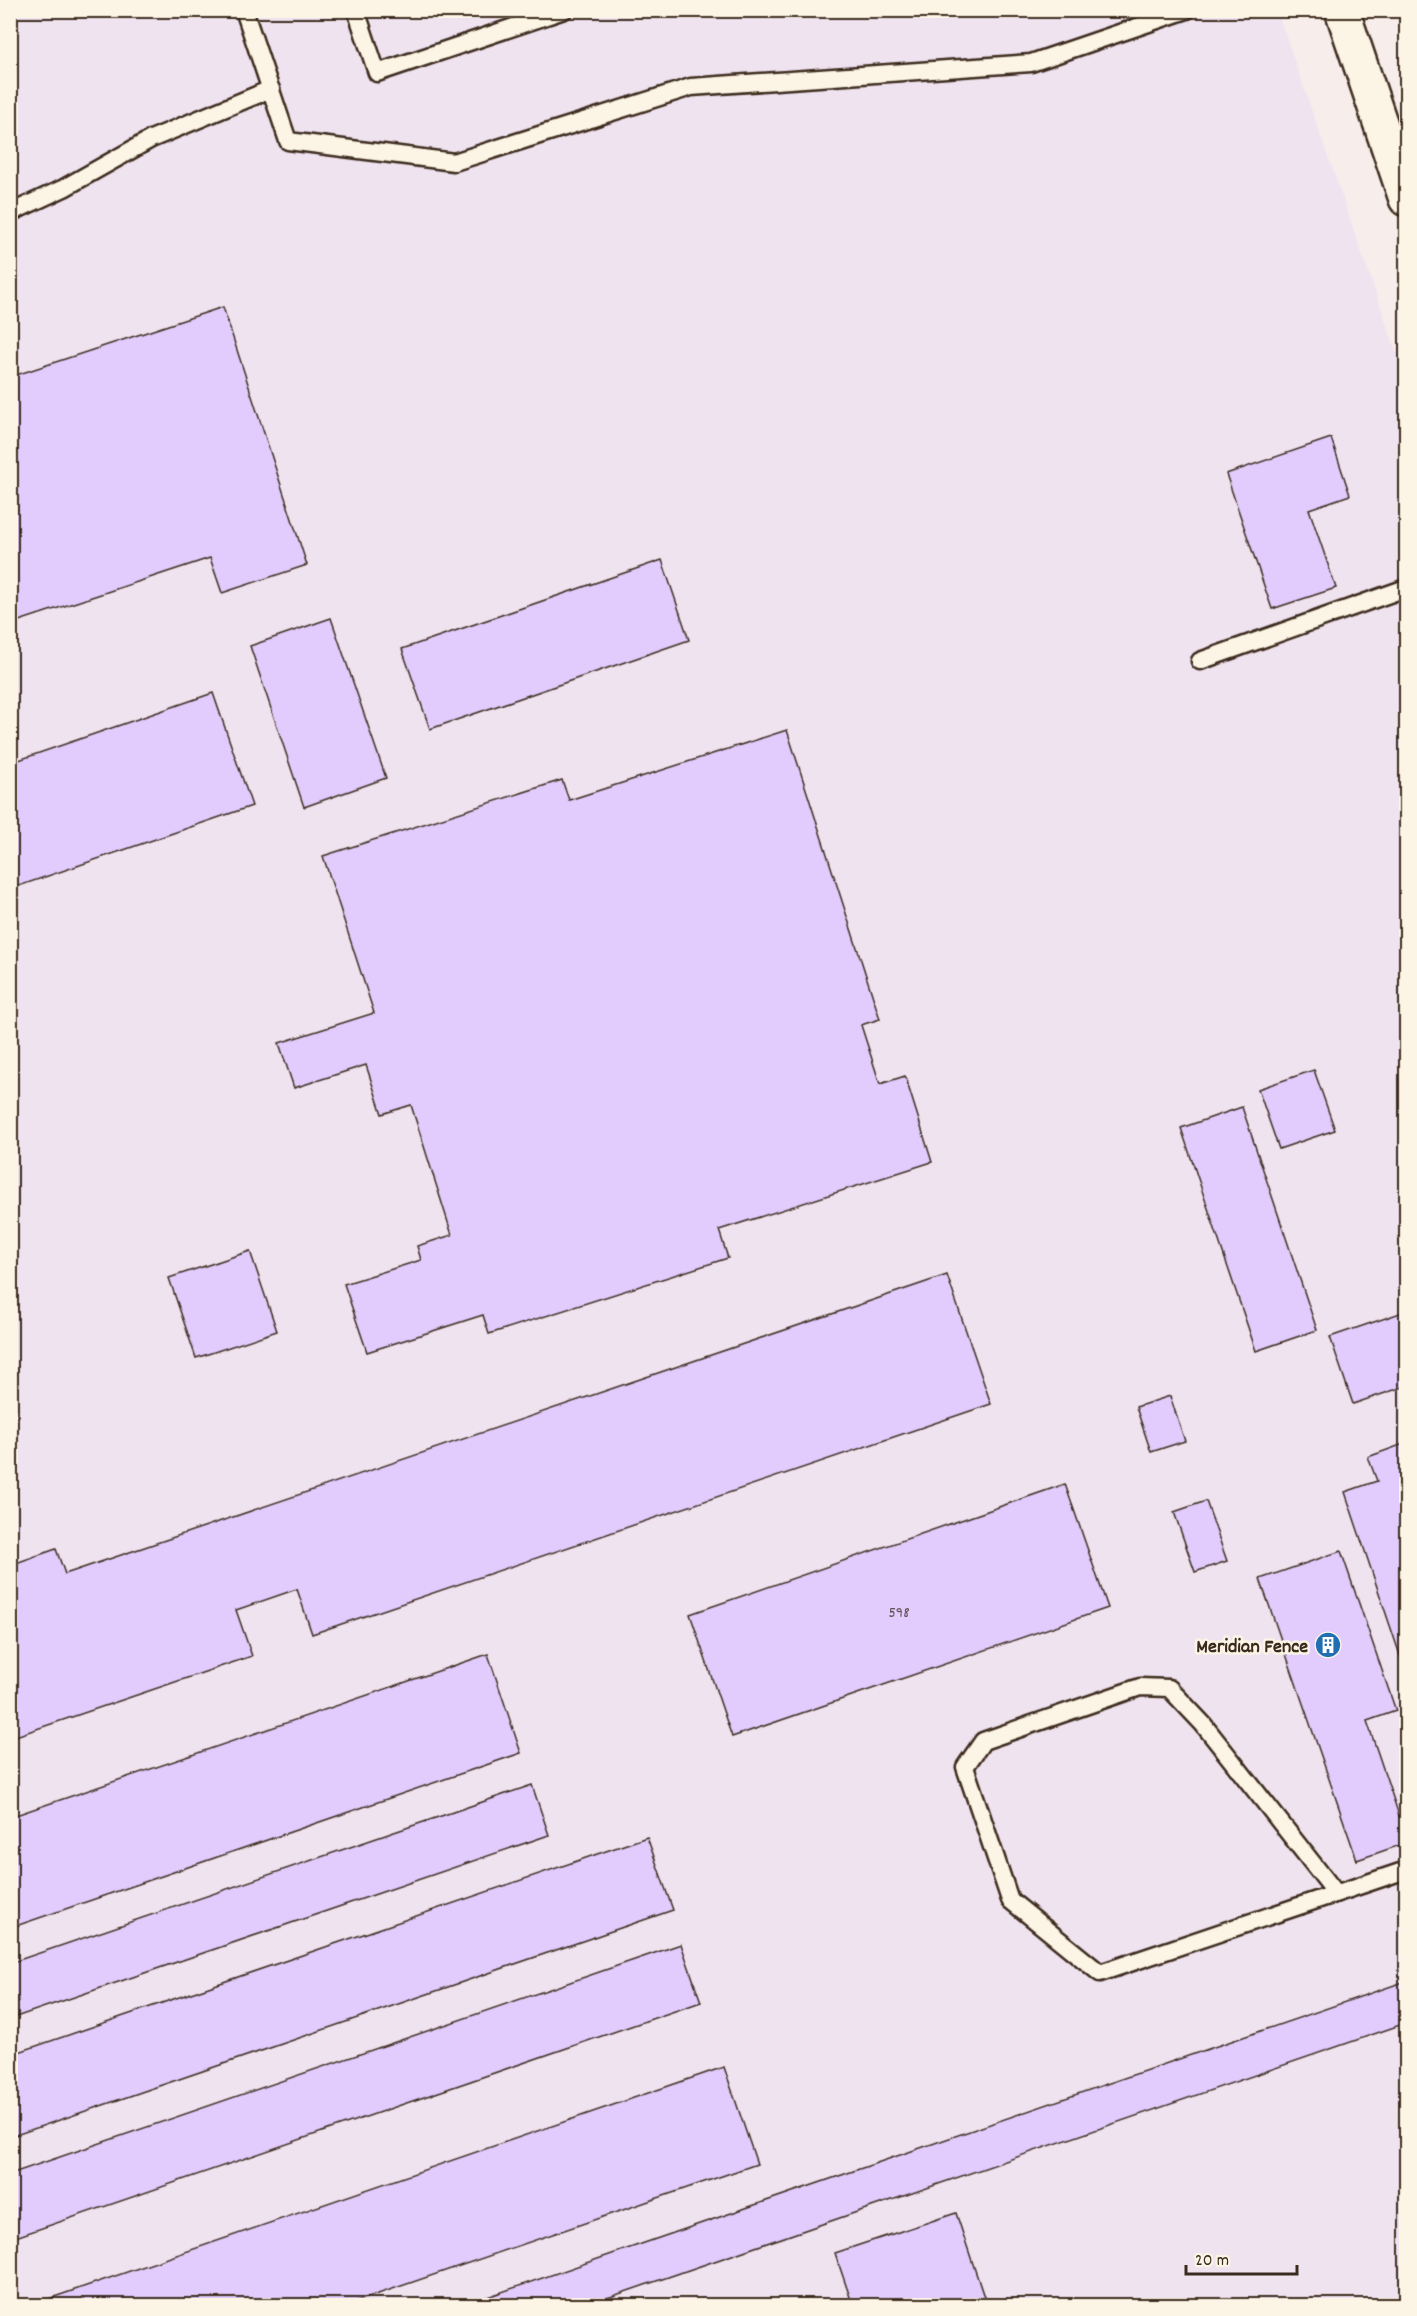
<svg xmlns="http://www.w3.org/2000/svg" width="1417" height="2316" font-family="Dekko,sans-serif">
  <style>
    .built { fill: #f0e3f0 }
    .building { fill: #e1ccfd; stroke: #3b2a1e; stroke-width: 1.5 }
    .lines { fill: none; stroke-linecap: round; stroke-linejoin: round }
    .lane-casing { stroke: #3b2a1e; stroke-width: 21 }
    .secondary-casing { stroke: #3b2a1e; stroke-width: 38 }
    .lane { stroke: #fcf5e5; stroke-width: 16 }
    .secondary { stroke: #fcf5e5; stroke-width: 33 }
    .labels { text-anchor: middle; stroke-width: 5; stroke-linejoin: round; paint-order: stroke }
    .number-label { font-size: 16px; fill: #645256 }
    .poi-label { font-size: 20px; font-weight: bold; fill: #3b2a1e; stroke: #fcf5e5; text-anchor: end }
  </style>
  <rect width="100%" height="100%" fill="#f7edea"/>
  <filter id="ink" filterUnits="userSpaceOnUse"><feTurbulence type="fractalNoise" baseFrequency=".0167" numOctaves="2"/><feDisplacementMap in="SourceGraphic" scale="12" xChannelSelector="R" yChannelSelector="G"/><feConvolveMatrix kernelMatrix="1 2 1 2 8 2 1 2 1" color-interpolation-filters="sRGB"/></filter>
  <g filter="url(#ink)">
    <!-- built -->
    <path class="built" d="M11 11H1277L1406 379V2305L11 2306Z"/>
    <!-- building -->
    <g class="building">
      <path d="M223 307 307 565 222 593 210 558 10 624V377Z"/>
      <path d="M1331 438 1350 495 1309 509 1336 588 1272 609 1226 474Z"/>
      <path d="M662 560 689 640 430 729 402 649Z"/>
      <path d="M331 618 386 778 304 807 250 646Z"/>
      <path d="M213 693 252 806 10 889V763Z"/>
      <path d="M787 730 880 1019 861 1025 880 1084 905 1076 932 1162 719 1230 728 1258 489 1334 483 1315 367 1352 344 1284 421 1260 417 1246 452 1235 411 1105 382 1114 366 1065 294 1088 279 1043 374 1013 323 856 562 780 569 800Z"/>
      <path d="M1314 1070 1335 1130 1279 1149 1258 1089Z"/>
      <path d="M10 1088 16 1104 10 1106Z"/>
      <path d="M1242 1107 1317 1330 1256 1351 1181 1128Z"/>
      <path d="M250 1251 277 1331 196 1358 169 1278Z"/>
      <path d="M947 1275 991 1404 312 1634 297 1589 236 1610 252 1656 10 1738V1565L56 1549 65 1574Z"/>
      <path d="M1406 1311V1386L1353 1404 1330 1337Z"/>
      <path d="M10 1393 18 1417 10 1420Z"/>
      <path d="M1170 1396 1185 1441 1151 1452 1136 1407Z"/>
      <path d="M1406 1443V1673L1345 1492 1377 1481 1368 1457Z"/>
      <path d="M1065 1484 1108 1608 732 1737 690 1614Z"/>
      <path d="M1206 1501 1227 1561 1195 1572 1174 1512Z"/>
      <path d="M1341 1551 1396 1711 1367 1721 1406 1836V1843L1357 1860 1260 1579Z"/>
      <path d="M488 1654 521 1753 10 1928V1817Z"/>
      <path d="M532 1785 549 1835 10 2019V1963Z"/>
      <path d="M647 1837 673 1910 10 2137V2055Z"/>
      <path d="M681 1944 701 2002 10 2239V2174Z"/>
      <path d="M1406 1981V2023L584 2306H461Z"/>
      <path d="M724 2067 757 2164 343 2306H28Z"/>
      <path d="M956 2213 987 2306H853L835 2253Z"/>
    </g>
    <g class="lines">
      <!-- lane casing -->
      <g class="lane-casing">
        <g id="lane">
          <path d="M244 10 288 141 454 162 691 87 1031 63 1187 10"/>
          <path d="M356 10 377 73 564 10"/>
          <path d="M10 213 64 188 151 139 271 89"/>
          <path d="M1200 661 1406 588"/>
          <path d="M1336 1893 1203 1724 1169 1688 1140 1687 983 1741 965 1767 1010 1900 1100 1973 1406 1870"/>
        </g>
      </g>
      <!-- secondary casing -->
      <g class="secondary-casing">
        <path id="secondary" d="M1342 10 1406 199"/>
      </g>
      <!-- lane -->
      <use href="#lane" class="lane"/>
      <!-- secondary -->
      <use href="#secondary" class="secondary"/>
    </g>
  </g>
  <!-- icons -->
  <defs>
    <g id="building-disc" transform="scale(1.35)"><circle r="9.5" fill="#1f6fb2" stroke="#fcf5e5"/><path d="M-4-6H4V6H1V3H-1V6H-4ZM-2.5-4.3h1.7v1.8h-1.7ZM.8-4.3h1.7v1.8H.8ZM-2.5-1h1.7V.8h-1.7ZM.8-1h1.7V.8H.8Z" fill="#fff"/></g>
  </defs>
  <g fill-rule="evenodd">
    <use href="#building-disc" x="1328" y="1645"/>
  </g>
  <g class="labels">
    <!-- number labels -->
    <g class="number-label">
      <text x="899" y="1617">598</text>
    </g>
    <!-- poi labels -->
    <g class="poi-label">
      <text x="1308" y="1652">Meridian Fence</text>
    </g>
  </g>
  <!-- margin -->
  <rect width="1417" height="2316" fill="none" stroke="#fcf5e5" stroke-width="36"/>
  <rect x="18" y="18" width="1381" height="2280" fill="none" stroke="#3b2a1e" stroke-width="2" filter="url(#ink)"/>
  <!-- scale -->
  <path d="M1186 2265v9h111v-9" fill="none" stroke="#3b2a1e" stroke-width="3"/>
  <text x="1195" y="2265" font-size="18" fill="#3b2a1e" stroke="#fcf5e5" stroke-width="4.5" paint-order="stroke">20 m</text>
</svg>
